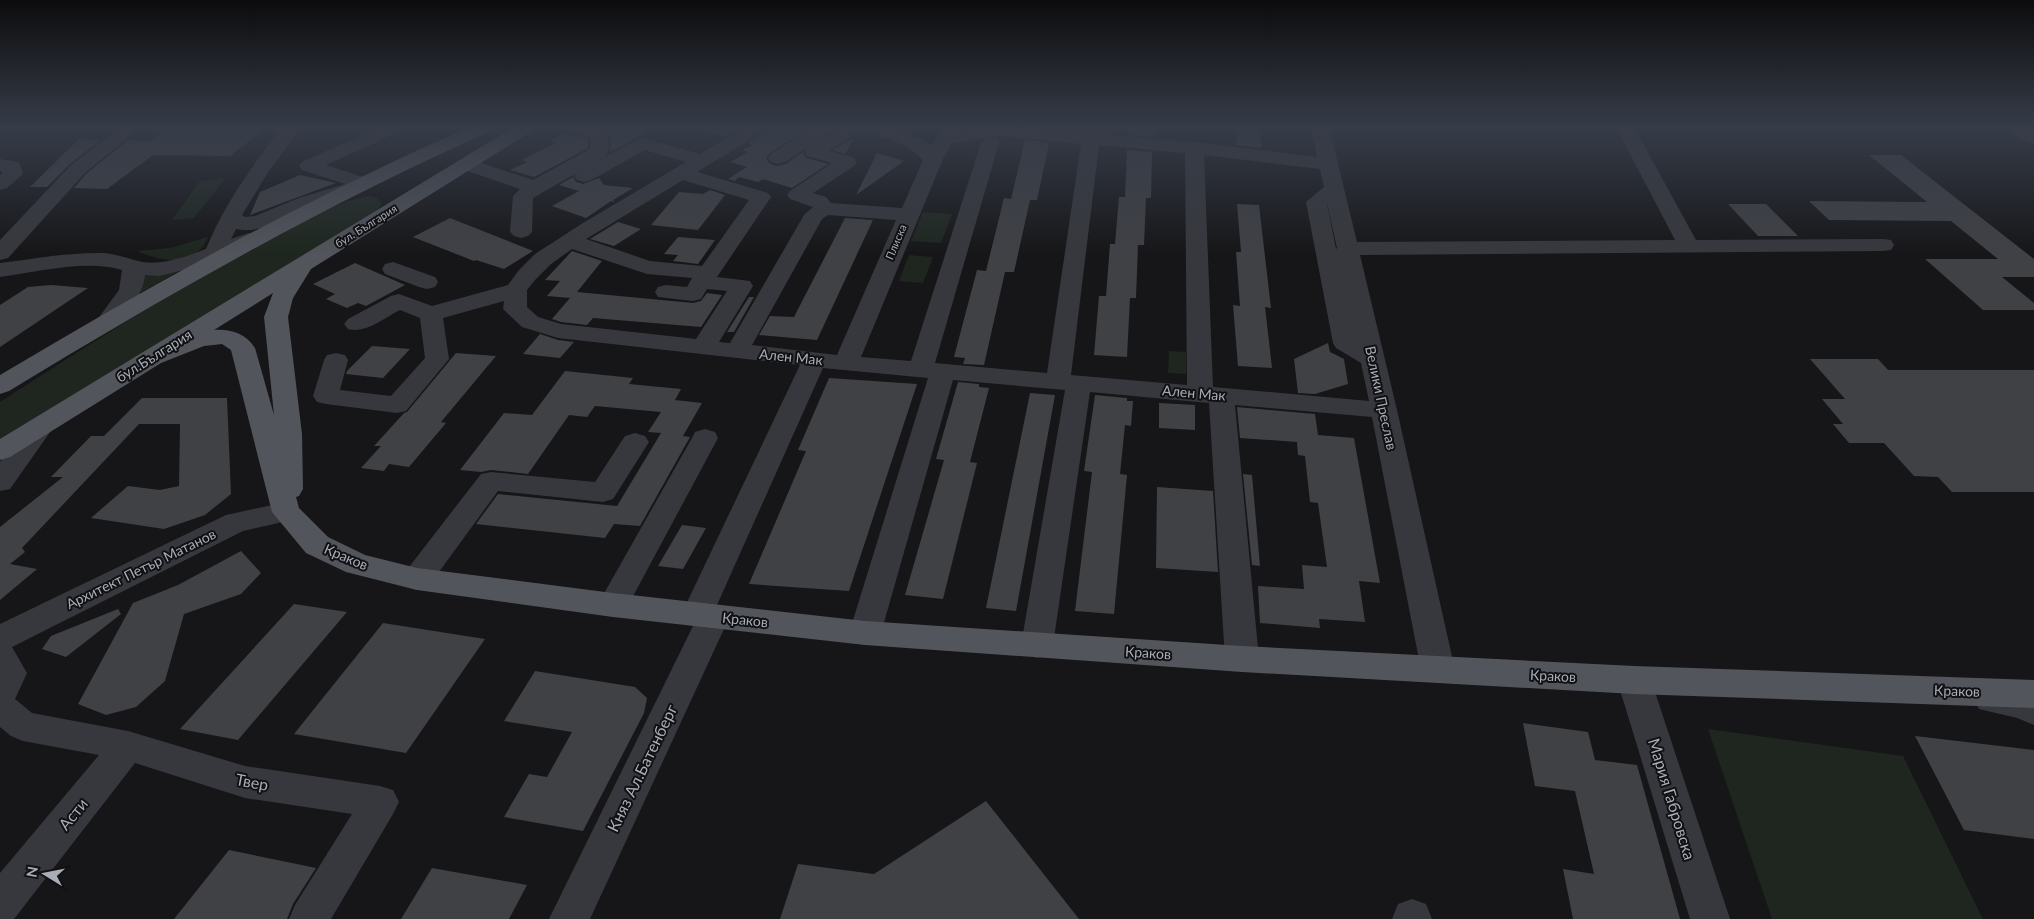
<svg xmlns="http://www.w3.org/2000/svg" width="2034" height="919" font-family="Lato,sans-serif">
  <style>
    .green { fill: #1e261f }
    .building { fill: #404145 }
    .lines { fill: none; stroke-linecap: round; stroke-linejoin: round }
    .minor { fill: #37383d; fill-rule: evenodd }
    .major { fill: #53555c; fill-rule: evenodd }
    .labels { text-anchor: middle; stroke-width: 4; stroke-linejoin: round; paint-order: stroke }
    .far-street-label { font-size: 11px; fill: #a8adb8; stroke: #111113 }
    .street-label { font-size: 14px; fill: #a8adb8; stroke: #111113 }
    .near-street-label { font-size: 16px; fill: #a8adb8; stroke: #111113 }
  </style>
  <rect width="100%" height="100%" fill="#161618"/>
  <!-- green -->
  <g class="green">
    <path d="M226 178 194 218 172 220 200 181Z"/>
    <path d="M368 196 375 197 382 203 374 215 0 440V402C85 347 170 292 260 244 295 226 329 204 368 196Z"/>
    <path d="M923 212 952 214 941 243 911 241Z"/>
    <path d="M208 237C194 269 163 262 137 251L170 248Z"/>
    <path d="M909 255 933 257 923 283 899 281Z"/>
    <path d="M183 269 140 293 142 282 141 274Z"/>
    <path d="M1169 351 1186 352V374L1168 373Z"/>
    <path d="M1708 729 1903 756 1983 919H1772Z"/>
  </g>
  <!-- building -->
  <g class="building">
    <path d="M169 127H267L230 156 153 155 107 189 74 188 86 174 128 140 149 141Z"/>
    <path d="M597 127H650L633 140 610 152 611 143 609 133 606 129Z"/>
    <path d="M710 127H742L725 137 709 132Z"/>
    <path d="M769 127 808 128 770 153 766 158 770 164 777 166 786 164 803 152 806 158 828 164 792 188 763 179 758 182 739 177 735 181 728 179 747 167 730 162 748 152 743 150 753 145 748 143 765 133Z"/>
    <path d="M1129 127H1157L1155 137 1128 135Z"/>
    <path d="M1235 127H1259L1262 148 1237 145Z"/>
    <path d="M565 133 588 139V148L534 177 510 170 527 162 522 160 556 143 550 141Z"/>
    <path d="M79 139 101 140 70 164 47 187H30Z"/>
    <path d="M850 140H853L845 154 833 150Z"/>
    <path d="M1025 140 1049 143 1037 200H1030L1014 272H1005L984 365 963 364 965 358 954 357 977 270 986 271 1004 198 1011 199Z"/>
    <path d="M1127 150 1152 152 1151 198H1146L1144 245H1138L1136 298H1130L1127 357 1094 355 1099 296H1106L1110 244H1115L1119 197H1125Z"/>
    <path d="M877 153 904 161 856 195Z"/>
    <path d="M1869 155H1901L2034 259V277H2002L2034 303V310H1983L1925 259H1998L1951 221 1829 220 1809 201 1927 202Z"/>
    <path d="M300 175 336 183 250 215 260 192Z"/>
    <path d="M573 177 576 182 583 184 599 178 604 185 633 188 613 200 615 202 611 201 586 218 552 206 579 191 559 185Z"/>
    <path d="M710 190 725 195 698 230 651 225 679 192 703 194Z"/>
    <path d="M1237 204 1259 205 1271 308 1265 307 1272 368 1238 366 1233 305 1240 306 1236 252H1241Z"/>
    <path d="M1728 204H1766L1798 236H1758Z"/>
    <path d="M450 218 533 251 504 269 476 260 474 261 413 237Z"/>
    <path d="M845 218 873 220 817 340 759 335 770 316 794 317Z"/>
    <path d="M618 222 641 229 614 246 590 239Z"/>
    <path d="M678 237 715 240 698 264 673 261 678 255 664 254Z"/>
    <path d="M572 251 602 261 577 292 693 303 701 301 707 293 722 295 701 327 593 318 587 325 561 322 552 319 570 298 547 296 560 281 545 280Z"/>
    <path d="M355 263 405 285 366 306 358 303 347 308 326 299 335 294 313 284Z"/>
    <path d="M51 285 88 288 0 347V305L28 287Z"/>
    <path d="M749 297H754L734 332H727Z"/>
    <path d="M540 334 558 340 574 342 560 358 523 354Z"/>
    <path d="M1328 343 1330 352 1344 359 1348 384 1315 394 1298 393 1294 359Z"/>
    <path d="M372 346 410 349 383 378 346 374 347 371Z"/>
    <path d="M456 353 496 356 441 422 446 423 409 467 389 464 384 471 361 468 381 446H374L404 413 407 412Z"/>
    <path d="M1810 359H1878L1888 370H2034V492H1952L1938 477 1914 476 1884 443H1849L1833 424H1843L1822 399H1845Z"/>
    <path d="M565 371 633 378 629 384 681 389 675 400 702 403 683 436 690 437 640 526 614 524 605 538 476 524 498 494 617 506 661 433 648 432 661 412 595 406 587 417 569 415 528 474 491 470 481 472 460 470 504 413 532 415Z"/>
    <path d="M829 378 917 384 849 591 749 584 806 451 798 450Z"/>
    <path d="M958 382 979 384V387L989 388 970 462 977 463 943 599 905 595 944 460 936 459Z"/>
    <path d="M1030 393 1055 395 1016 611 986 608Z"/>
    <path d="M1095 395 1127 398V401H1133L1131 426 1125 425 1120 474 1127 475 1114 614 1075 611 1092 472 1084 471Z"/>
    <path d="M142 398H227L231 494 205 515 164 529 91 518 128 486 160 490 179 486 180 424H139L22 548 25 552 10 564 37 569 0 600V527L63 477H51L91 436H104Z"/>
    <path d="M1159 403 1195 405V430L1159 428Z"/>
    <path d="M1237 407 1315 414 1318 435 1354 438 1380 583 1359 581 1365 622 1319 619 1320 628 1260 623 1258 586 1304 589 1302 565 1327 567 1318 503 1310 502 1305 456 1298 455 1297 442 1240 438Z"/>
    <path d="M1243 474 1252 475 1260 566 1252 565Z"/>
    <path d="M1157 487 1213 491 1218 572 1156 568Z"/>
    <path d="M682 525 706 528 683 569 658 566Z"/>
    <path d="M241 551 261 573 241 594 184 614 165 681 136 707 106 715 78 704 133 603 178 585Z"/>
    <path d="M294 604 347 612 238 740 180 729Z"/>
    <path d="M118 609 121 614 66 657 42 649 51 636Z"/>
    <path d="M383 623 485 639 406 753 294 734Z"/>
    <path d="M535 671 635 687 647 698 644 713 583 831 504 817 529 774 547 777 572 732 504 721Z"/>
    <path d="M1523 723 1588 732 1595 760 1637 765 1680 919H1573L1563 869 1594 874 1575 791 1535 786Z"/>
    <path d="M1915 736 2034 750V839L1964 830Z"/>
    <path d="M986 801 1079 919H780L798 864 874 874Z"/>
    <path d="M229 850 316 868 293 904 287 919H174Z"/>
    <path d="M432 868 527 885 509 919H401Z"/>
  </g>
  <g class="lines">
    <!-- minor -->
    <g class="minor">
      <path d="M121 127H141L85 173 8 258 0 260V240L71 165Z"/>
      <path d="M283 127H301L267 174 242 215 245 217 255 216 299 198 345 184 302 170 299 166 302 162 380 127H404L401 131 326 165 369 179 372 183 369 187 361 189 359 192C344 197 329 201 314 206 290 215 262 235 236 229L231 239 249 233 257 234 260 239 257 244 224 257 220 265 212 267 204 265 159 276 145 275C144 289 129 319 116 325 111 328 106 326 101 325L97 320 119 290 122 270C87 259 36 272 0 277V263C34 259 69 252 104 253 117 254 129 259 142 262 163 265 186 257 206 249 224 205 252 165 283 127Z"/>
      <path d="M561 127H590L606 131C610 137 610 150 606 156L533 198 532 232 528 236 521 238 514 236 510 232 513 196 520 189 459 168 456 164 459 160 466 158 533 180 590 149V138L564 131Z"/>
      <path d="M745 127H767L764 131 697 172 768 193 771 197 717 277 750 281 753 286 719 342 730 343 804 215 813 207 790 199 787 195 790 191 832 163 807 156 805 152 807 148 841 127H886L926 141 931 146 945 127H964L962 130 990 127H1015L1194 142 1317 157 1311 127H1329L1357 242 1675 240 1616 127H1634L1696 240 1883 239 1891 240 1894 245 1891 250 1883 251 1360 255 1397 410 1455 670 1450 679 1438 683 1426 679 1421 670 1372 417 1235 405 1259 659 1254 668 1242 672 1230 668 1225 659 1209 403 1090 392 1053 645 1049 654 1037 658 1025 654 1021 645 1065 390 953 380 881 633 876 642 865 645 854 642 849 633 928 378 823 368 717 605 725 607 730 616 590 919H549L693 626 686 624 681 615 800 365 558 338 522 327 503 309 504 301 443 318 449 359 406 411 397 413 326 404 317 402 313 396 324 360 327 355 336 353 345 355 348 360 340 390 391 396 425 358 420 318 400 310C384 318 366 334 348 329L344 324 348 319 391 296 399 294 432 306 508 285 519 270 535 254 583 223 686 162 645 150 591 180 584 182 577 180 574 176 577 172 636 140 643 138 700 154ZM859 131C883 137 906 142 923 160L902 208 831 203 826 197 813 193 854 166 857 162 854 158 829 151ZM1000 136 1081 144 1047 373 935 363 999 143 997 139 991 138ZM987 138 981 143 911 361 861 357 943 159 952 143ZM1099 145 1185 153 1187 385 1071 375ZM1204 155 1320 169 1324 187 1306 202 1333 343 1336 348 1361 363 1369 401 1213 387ZM683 180 749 200 702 266 650 261 586 239ZM1327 203 1337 248 1336 249 1327 204ZM828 215 896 220 837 355 752 345 822 219ZM572 249 647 274 692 278 687 287 666 285 658 287 655 292 658 297 693 301 701 299 707 289 727 291 696 339 561 324 538 317 527 307V290L535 280 551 264Z"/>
      <path d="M813 127H831L828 134 785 162 778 164 771 162 768 158 771 154Z"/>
      <path d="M2007 127H2029L2034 130V144C2025 141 2012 135 2007 127Z"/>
      <path d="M0 159 19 162 23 174 7 188 0 190V175L3 172 0 171Z"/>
      <path d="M393 262 435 277 438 282 435 287 427 289 419 287 385 274 382 269 385 264Z"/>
      <path d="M42 417 51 419 55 425 10 489 0 491V462L33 419Z"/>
      <path d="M705 429 715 432 718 438 624 613 613 617 602 613 597 605 602 597 692 438 695 432Z"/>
      <path d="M635 433 645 436 649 442 613 499 603 502 498 491 428 587 417 590 406 587 402 579 406 571 481 474 491 472 595 482 625 436Z"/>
      <path d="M286 502 296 505 300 512 296 519 243 531 12 647 27 673 15 699 32 713 128 731 245 766 380 786 393 790 399 802 393 814 331 919H289L295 905 352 814 245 798 135 763 14 919H0V873L99 755 23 741 11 736 0 727V624L226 515Z"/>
      <path d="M1634 666 1646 670 1651 680 1730 919H1690L1617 680 1622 670Z"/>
      <path d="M1991 685 2034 695V725L2017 718 1979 709 1974 699 1979 689Z"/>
      <path d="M1412 899 1426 904 1432 919H1392L1398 904Z"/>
    </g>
    <!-- major -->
    <g class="major">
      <path d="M470 127H494L491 131C322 206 167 295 9 391L0 394V375C153 284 307 198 470 127Z"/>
      <path d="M514 127H535L532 131 311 269 293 298 288 317 302 434 303 489 299 496 296 497 299 508 328 537 365 555 417 568 613 593 865 621 1242 646 1634 666 2034 680V708L1634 694 1242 672 865 645 613 617 417 590 346 572 306 553 272 512 231 350 222 344 204 346 161 363 10 457 0 460V439ZM273 293 264 317 274 415 255 348C245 333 231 329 214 330Z"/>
    </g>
  </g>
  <!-- sky -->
  <linearGradient id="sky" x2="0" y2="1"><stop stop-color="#0c0c0d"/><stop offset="0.5" stop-color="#363c48"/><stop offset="1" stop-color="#363c48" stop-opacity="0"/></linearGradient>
  <rect width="2034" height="255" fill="url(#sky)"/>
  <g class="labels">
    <!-- far-street labels -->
    <g class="far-street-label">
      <text transform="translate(366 226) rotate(-32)" y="4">бул. България</text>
      <text transform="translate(896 242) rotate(-67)" y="4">Плиска</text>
    </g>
    <!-- street labels -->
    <g class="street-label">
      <text transform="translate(154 356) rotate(-32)" y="5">бул.България</text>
      <text transform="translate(791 357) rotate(6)" y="5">Ален Мак</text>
      <text transform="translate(1194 393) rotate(5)" y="5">Ален Мак</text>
      <text transform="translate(1381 398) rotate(78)" y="5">Велики Преслав</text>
      <text transform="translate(346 557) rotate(23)" y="5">Краков</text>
      <text transform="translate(141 569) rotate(-26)" y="5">Архитект Петър Матанов</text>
      <text transform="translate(745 620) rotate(6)" y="5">Краков</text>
      <text transform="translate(1148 653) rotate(4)" y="5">Краков</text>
      <text transform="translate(1553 676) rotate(3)" y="5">Краков</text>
      <text transform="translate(1957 691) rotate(2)" y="5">Краков</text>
    </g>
    <!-- near-street labels -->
    <g class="near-street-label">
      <text transform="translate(642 768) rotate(-64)" y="6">Княз Ал.Батенберг</text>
      <text transform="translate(252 782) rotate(11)" y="6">Твер</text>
      <text transform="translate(1672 799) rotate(73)" y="6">Мария Габровска</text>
      <text transform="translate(73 814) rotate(-51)" y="6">Асти</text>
    </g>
  </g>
  <!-- north arrow -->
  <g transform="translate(45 874) rotate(280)" stroke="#111113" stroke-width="4" paint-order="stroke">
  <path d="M0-4L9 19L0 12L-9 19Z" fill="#a8adb8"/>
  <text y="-8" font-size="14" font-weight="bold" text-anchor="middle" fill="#a8adb8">N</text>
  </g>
</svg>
